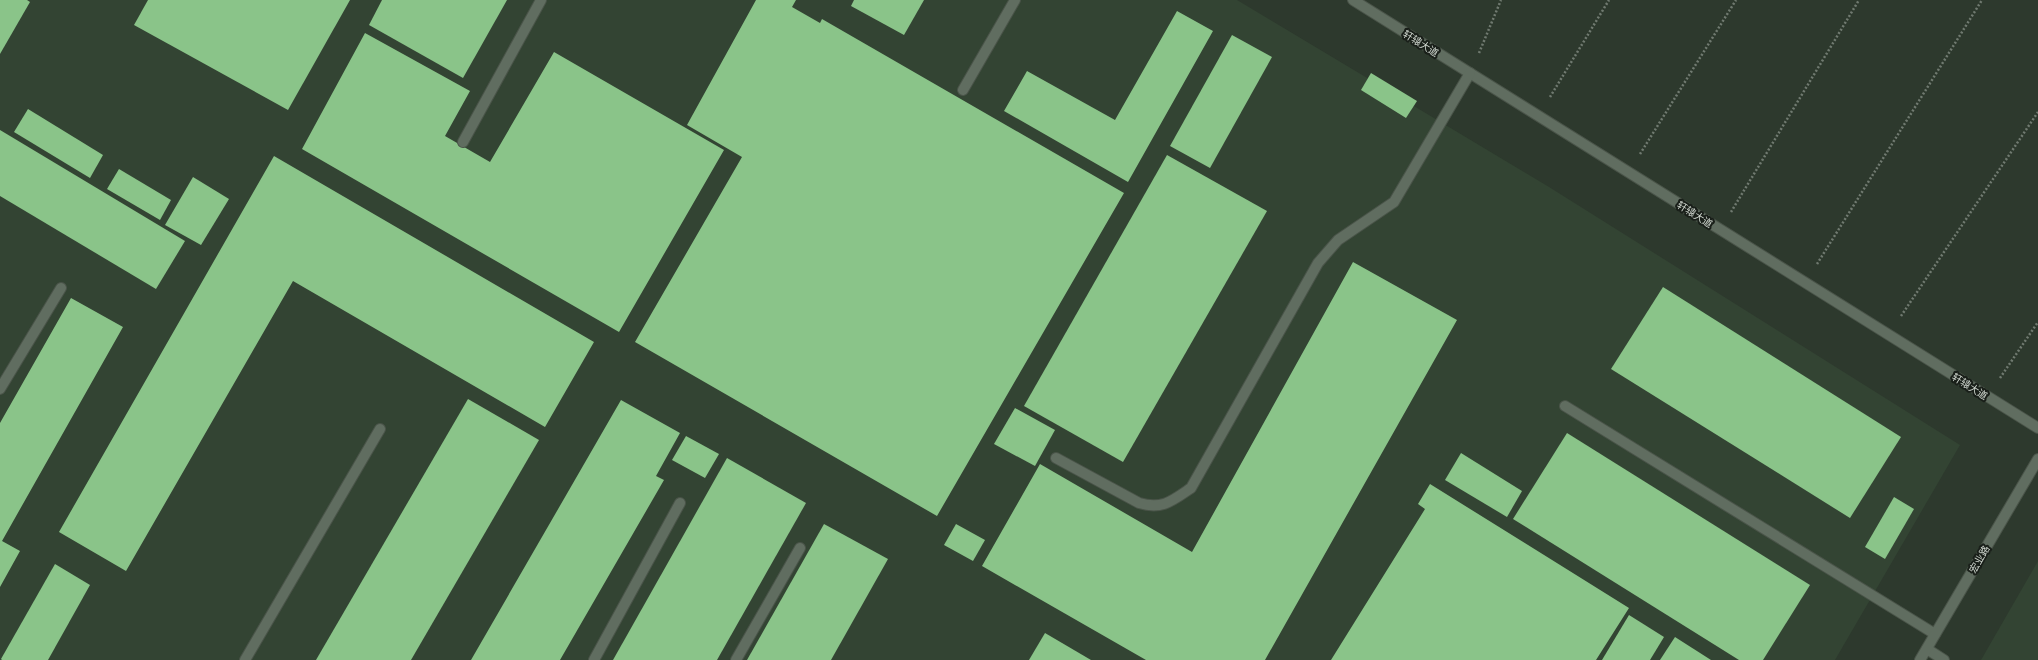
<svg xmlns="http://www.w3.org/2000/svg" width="2038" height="660" font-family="'Asap Condensed','Noto Sans SC',sans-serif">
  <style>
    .built { fill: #343 }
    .building { fill: #8ac489 }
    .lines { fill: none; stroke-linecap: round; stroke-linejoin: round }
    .minor-casing { stroke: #4a5449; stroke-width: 12 }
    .path { stroke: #707a70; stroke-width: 2.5; stroke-dasharray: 2 2; stroke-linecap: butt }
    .minor { stroke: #606d60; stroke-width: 10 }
    .labels { text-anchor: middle; stroke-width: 4; stroke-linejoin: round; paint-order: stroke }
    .street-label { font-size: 10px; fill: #d1d8d0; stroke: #191f19 }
  </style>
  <rect width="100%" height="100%" fill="#2d392d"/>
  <!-- built -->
  <g class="built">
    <path d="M0 0H1237L1549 187 1960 445 1835 660H0Z"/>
    <path d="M2038 561V660H1981Z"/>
  </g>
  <!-- building -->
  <g class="building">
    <path d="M0 0H27L30 2 0 54Z"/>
    <path d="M148 0H350L288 110 134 25Z"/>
    <path d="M382 0H507L463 78 369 25Z"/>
    <path d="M756 0H796L792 7 820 23 822 19 1124 193 937 516 635 342 742 157 687 125Z"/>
    <path d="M854 0H924L904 35 851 6Z"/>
    <path d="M1177 11 1213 31 1128 182 1004 111 1027 71 1115 120Z"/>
    <path d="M365 33 470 91 445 136 490 162 554 52 724 150 619 332 302 149Z"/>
    <path d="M1232 35 1272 57 1210 168 1170 146Z"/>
    <path d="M1371 73 1417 101 1406 118 1361 90Z"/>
    <path d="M28 109 103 155 90 178 14 132Z"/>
    <path d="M0 130 185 241 156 289 0 196Z"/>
    <path d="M1167 155 1267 211 1123 462 1024 406Z"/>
    <path d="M274 156 594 342 545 427 293 281 126 571 59 532Z"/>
    <path d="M119 169 171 200 160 220 107 189Z"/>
    <path d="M193 177 229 199 201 245 165 225Z"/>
    <path d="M1353 262 1457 320 1265 660H1146L982 566 1040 464 1192 552Z"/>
    <path d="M1663 287 1901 437 1850 518 1611 369Z"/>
    <path d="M71 298 123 327 2 541 20 551 0 587V423Z"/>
    <path d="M468 399 539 440 411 660H316Z"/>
    <path d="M621 400 680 433 656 476 664 480 560 660H471Z"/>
    <path d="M1015 408 1055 430 1035 466 994 444Z"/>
    <path d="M1567 433 1810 585 1763 660H1739L1513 519Z"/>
    <path d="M686 436 719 454 705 478 672 460Z"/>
    <path d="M1461 453 1522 491 1507 517 1445 480Z"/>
    <path d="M727 458 806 503 717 660H613Z"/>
    <path d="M1430 484 1629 608 1596 660H1331L1425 509 1418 504Z"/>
    <path d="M1894 497 1914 509 1885 559 1865 547Z"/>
    <path d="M824 524 888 559 831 660H747Z"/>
    <path d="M956 524 985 540 973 561 944 545Z"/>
    <path d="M55 564 90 585 48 660H2L1 659Z"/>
    <path d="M1629 615 1664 637 1650 660H1602Z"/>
    <path d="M1045 633 1091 660H1029Z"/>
    <path d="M1675 637 1711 660H1660Z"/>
  </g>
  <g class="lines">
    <!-- minor casing -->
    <g class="minor-casing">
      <g id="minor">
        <path d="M1353 0 2038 428"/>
        <path d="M963 90 1015 0"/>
        <path d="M463 142 541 0"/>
        <path d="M0 389 61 288"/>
        <path d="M1565 406 1935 634"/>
        <path d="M1056 458 1139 503C1162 510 1172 501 1191 488L1318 263 1338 240 1394 202 1470 73"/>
        <path d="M1927 649 1944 660"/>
        <path d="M245 660 380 429"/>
        <path d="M594 660 680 503"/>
        <path d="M736 660 800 548"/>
        <path d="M1920 660 2038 459"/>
      </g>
    </g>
    <!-- path -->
    <g class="path">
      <path d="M1479 53 1501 0"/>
      <path d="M1550 97 1609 0"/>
      <path d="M1640 154 1736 0"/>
      <path d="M1731 212 1859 0"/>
      <path d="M1817 264 1982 0"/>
      <path d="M1901 316 2038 112"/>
      <path d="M2000 378 2038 322"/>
    </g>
    <!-- minor -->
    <use href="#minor" class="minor"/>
  </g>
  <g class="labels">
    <!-- street labels -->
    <g class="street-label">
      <text transform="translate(1421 43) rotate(32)" y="4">轩辕大道</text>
      <text transform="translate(1695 214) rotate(32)" y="4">轩辕大道</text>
      <text transform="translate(1970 386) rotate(32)" y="4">轩辕大道</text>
      <text transform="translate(1979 559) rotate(-60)" y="4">宏业路</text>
    </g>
  </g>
</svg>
